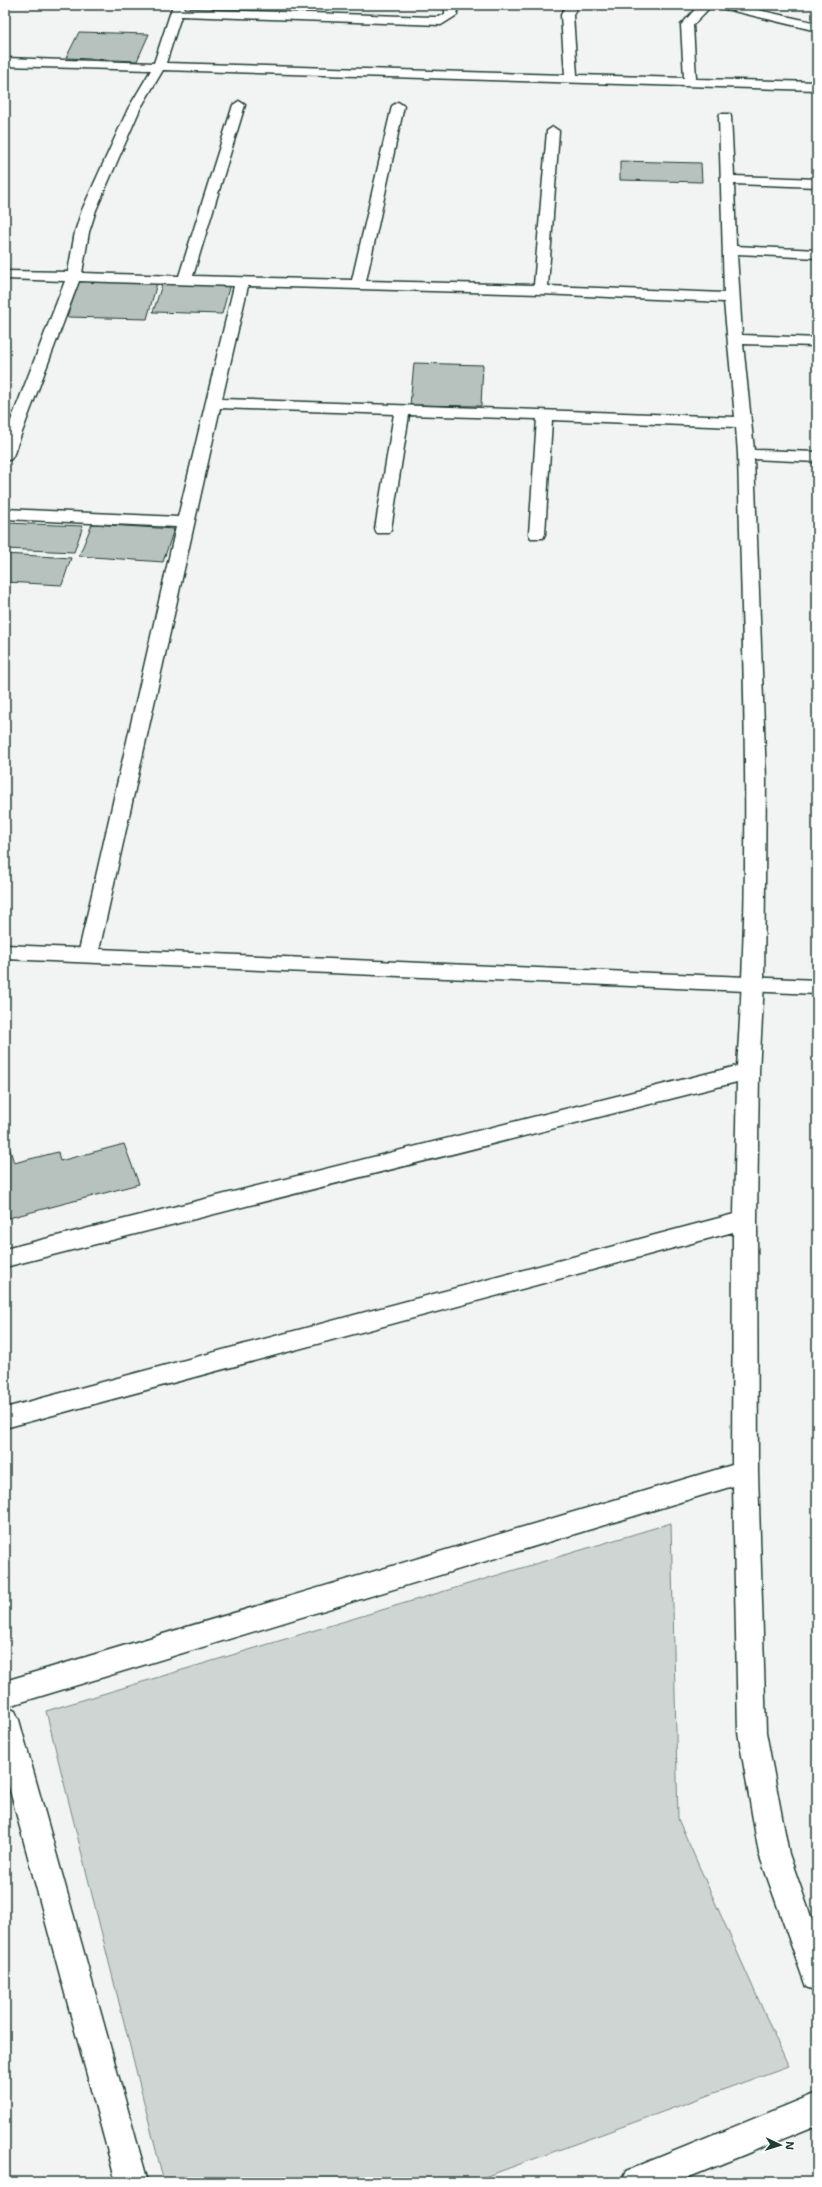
<svg xmlns="http://www.w3.org/2000/svg" width="822" height="2187" font-family="'Shantell Sans',sans-serif">
  <style>
    .green { fill: #ced5d3; stroke: #768984 }
    .building { fill: #b7c1bd; stroke: #1f3d34 }
    .lines { fill: none; stroke-linecap: round; stroke-linejoin: round }
    .minor-casing { stroke: #1f3d34; stroke-width: 3 }
    .tertiary-casing { stroke: #1f3d34; stroke-width: 3 }
    .minor { fill: #fff; fill-rule: evenodd }
    .tertiary { fill: #fff; fill-rule: evenodd }
  </style>
  <rect width="100%" height="100%" fill="#f2f3f3"/>
  <filter id="ink" filterUnits="userSpaceOnUse"><feTurbulence type="fractalNoise" baseFrequency=".025" numOctaves="2"/><feDisplacementMap in="SourceGraphic" scale="8" xChannelSelector="R" yChannelSelector="G"/><feConvolveMatrix kernelMatrix="1 2 1 2 8 2 1 2 1" color-interpolation-filters="sRGB"/></filter>
  <g filter="url(#ink)">
    <!-- green -->
    <path class="green" d="M671 1523 678 1819 788 2066 471 2182H164L46 1711Z"/>
    <!-- building -->
    <g class="building">
      <path d="M79 32 149 34 137 61 66 58Z"/>
      <path d="M620 161 701 163 702 182 620 180Z"/>
      <path d="M79 281 157 283 147 319 67 317Z"/>
      <path d="M163 282 230 284 222 314 153 312Z"/>
      <path d="M414 363 483 365 481 406 410 405Z"/>
      <path d="M5 523 83 526 74 552 5 549Z"/>
      <path d="M92 524 174 529 163 562 79 556Z"/>
      <path d="M5 554 71 558 62 585 5 582Z"/>
      <path d="M124 1144 139 1184 5 1219V1147L9 1146 14 1163 58 1152 60 1161Z"/>
    </g>
    <g class="lines">
      <!-- minor casing -->
      <g class="minor-casing">
        <g id="minor">
          <path d="M173 5H185L184 9 432 17H439L445 14V5H457V15L441 25 181 16 166 63 565 75 561 15 566 5H578L573 15 577 75 684 78 681 25 699 5H712L693 25 696 79 817 82V90L163 70 140 109 96 210 89 232 82 273 179 276 233 105 239 101 245 105 193 276 352 280 392 106 398 102 404 106 366 281 534 285 547 131 553 127 559 131 548 286 724 293 719 117 720 114H730L731 117 734 176 817 179V187L734 184 736 246 817 250V258L737 254 742 335 817 338V346L743 344 754 450 817 452V462L754 459 766 779 764 983 759 1071 757 1220 758 1472 766 1732 789 1854 817 1934V1991L806 1987 759 1854 738 1732 733 1486 5 1707V1681L732 1465 733 1232 5 1428V1408L734 1214 737 1082 5 1267V1249L737 1066C752 862 743 658 738 454L736 427 552 420 545 534 543 538H531L529 534 537 419 409 415 391 529 389 533H377L375 529 394 414 220 408 98 955 95 960 88 962 81 960 78 955 176 527 5 519V509L178 517 234 286 79 281 13 456 11 459 5 461V436L65 281 5 279V271L68 272 75 232 82 210 128 109 151 70 5 66V58L154 63ZM248 286 541 294 724 302 735 417 222 399Z"/>
          <path d="M715 5H736L817 23V31L717 7Z"/>
          <path d="M5 1707 15 1711 19 1720 148 2182H116L5 1772Z"/>
          <path d="M817 2093V2125L677 2182H621L626 2171Z"/>
        </g>
      </g>
      <!-- tertiary casing -->
      <g class="tertiary-casing">
        <path id="tertiary" d="M5 945 817 980V994L5 959Z"/>
      </g>
      <!-- minor -->
      <use href="#minor" class="minor"/>
      <!-- tertiary -->
      <use href="#tertiary" class="tertiary"/>
    </g>
  </g>
  <!-- margin -->
  <rect width="822" height="2187" fill="none" stroke="#fff" stroke-width="20"/>
  <rect x="10" y="10" width="802" height="2167" fill="none" stroke="#1f3d34" stroke-width="1.5" filter="url(#ink)"/>
  <!-- north arrow -->
  <g transform="translate(780 2145) rotate(94)" stroke="#ffffff" stroke-width="3" paint-order="stroke">
  <path d="M0-3L7 15L0 10L-7 15Z" fill="#1f3d34"/>
  <text y="-6" font-size="11" font-weight="bold" text-anchor="middle" fill="#1f3d34">N</text>
  </g>
</svg>
